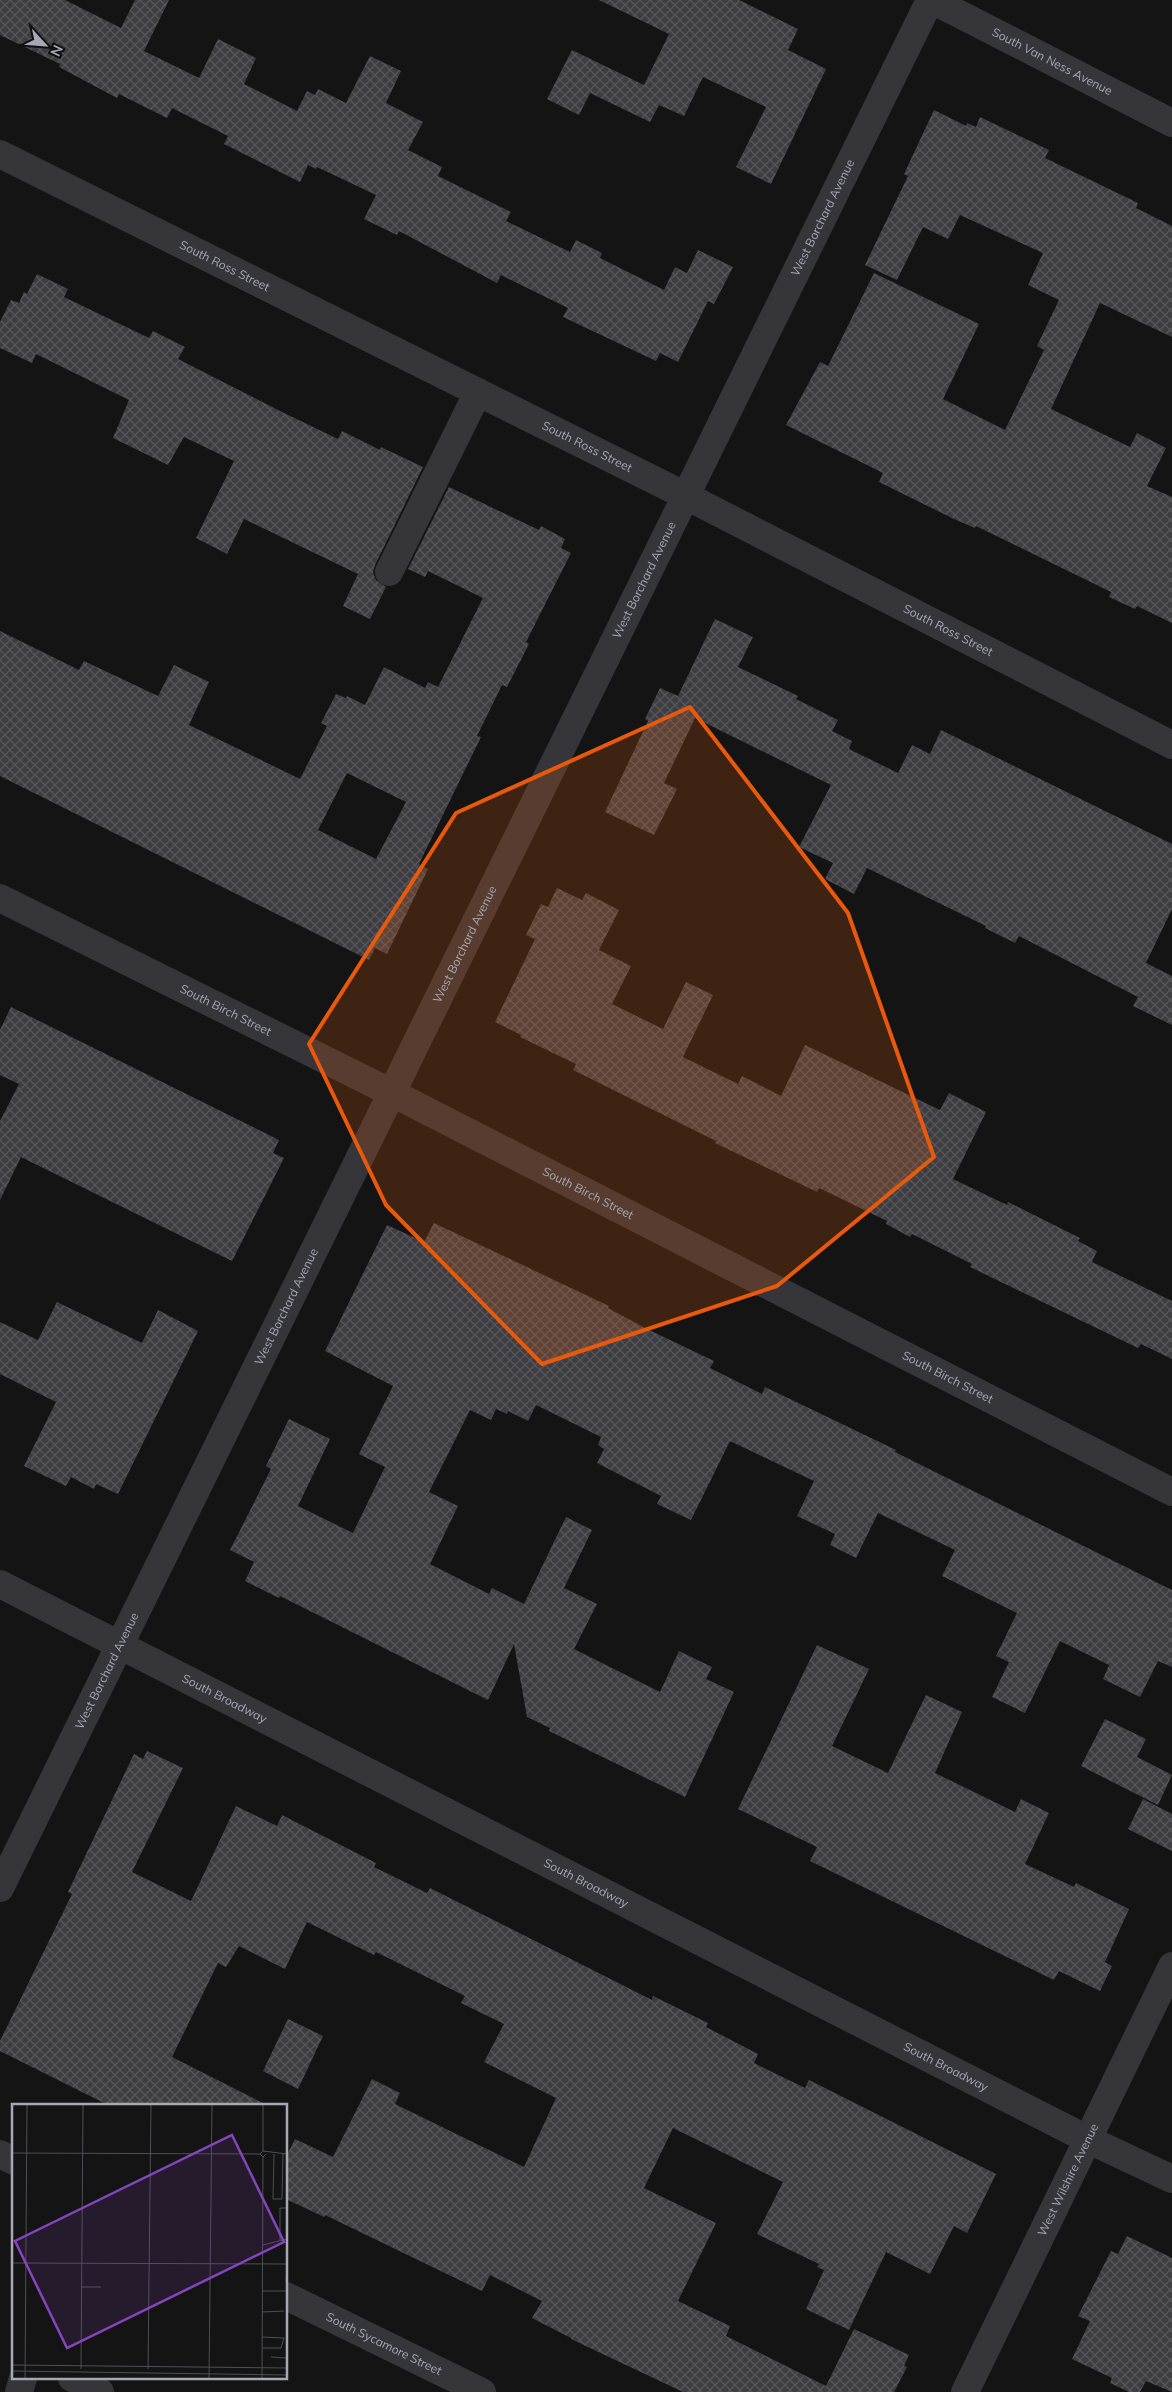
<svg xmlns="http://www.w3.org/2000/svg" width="1172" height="2392" font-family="Mulish,sans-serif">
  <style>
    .building { fill: url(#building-cross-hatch); fill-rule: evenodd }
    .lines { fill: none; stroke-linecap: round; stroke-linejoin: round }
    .minor { stroke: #35353a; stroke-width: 28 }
    .marked { fill: #e8590c; fill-opacity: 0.2; stroke: #e8590c; stroke-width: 4; stroke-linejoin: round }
    .labels { text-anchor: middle; stroke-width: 4.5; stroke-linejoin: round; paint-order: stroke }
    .street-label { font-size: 12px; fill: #a6a9b5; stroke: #0f0f10 }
    .inset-road { fill: none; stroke: #4e5055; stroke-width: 1 }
    .view { fill: #8445bd; fill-opacity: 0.15; stroke: #8445bd; stroke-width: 2.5 }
    .inset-edge { fill: none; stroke: #a6a9b5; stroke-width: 2.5 }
  </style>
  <defs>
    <pattern id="building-cross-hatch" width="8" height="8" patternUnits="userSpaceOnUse" patternTransform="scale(1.25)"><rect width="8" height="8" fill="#3e3e42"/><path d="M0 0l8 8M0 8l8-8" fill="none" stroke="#57575b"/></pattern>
  </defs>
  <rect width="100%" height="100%" fill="#141415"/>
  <!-- building -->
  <g class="building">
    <path d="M0 0H65L121 28 135 0H169L144 51 199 78 218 39 256 58 244 84 297 111 307 91 315 95 318 89 346 103 370 56 401 71 386 103 423 122 408 150 442 167 438 176 511 212 506 221 570 252 576 240 602 253 600 258 664 290 675 267 687 273 698 250 733 267 714 304 708 301 678 362 660 353 656 361 563 317 568 308 501 275 497 283 399 231 397 235 364 219 376 195 317 167 316 169 308 165 300 182 224 144 228 136 172 108 167 118 119 94 117 98 59 67 60 64 0 35Z"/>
    <path d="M599 0H739L798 29 788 50 826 69 771 184 736 167 766 107 703 77 684 116 659 105 650 122 590 93 579 115 547 99 572 50 644 85 669 34Z"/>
    <path d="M934 110 966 126 967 123 976 127 980 117 1049 150 1045 158 1138 203 1136 208 1172 226V337L1100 303 1051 409 1130 447 1137 433 1166 448 1147 486 1172 497V623L1137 606 1135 609 1109 597 1111 592 976 526 975 528 954 519 879 482 883 473 786 425 820 362 828 366 874 273 979 324 943 399 1005 430 1044 350 1037 346 1059 300 1028 285 1043 253 960 215 948 239 923 227 897 280 865 265 908 176 904 174Z"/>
    <path d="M37 274 68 289 64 297 149 338 153 331 185 347 178 359 280 411 338 439 342 431 380 450 381 447 423 467 375 565 373 573 376 580 386 587 370 619 343 606 358 574 244 519 227 554 196 538 234 461 184 437 168 465 113 438 129 400 36 354 32 363 0 348V322L11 300 19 303 24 292 27 294Z"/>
    <path d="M449 487 539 530 541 526 565 539 561 548 571 553 526 642 529 644 507 687 502 685 477 736 481 737 419 864 428 869 387 954 375 948 369 960 0 776V631L79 670 84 661 158 696 174 665 209 682 189 725 300 779 327 726 321 723 336 694 346 698 347 696 365 705 384 667 425 688 428 682 438 687 483 598 428 571 425 577 408 569ZM347 773 406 802 376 859 318 830Z"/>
    <path d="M715 619 753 637 738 667 798 696 796 699 838 720 832 731 852 741 849 749 898 773 912 745 930 754 941 730 1172 844V909L1146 963 1172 976V1025L1133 1006 1138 997 1019 936 1015 943 985 928 986 926 867 868 854 894 825 879 833 863 799 847 831 785 695 718 664 783 677 789 654 835 605 812 648 721 645 719 660 688 678 696Z"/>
    <path d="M557 888 582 900 586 893 619 910 599 950 631 966 612 1004 663 1029 686 982 713 995 683 1057 738 1084 742 1076 781 1096 805 1045 940 1110 949 1093 986 1112 953 1179 1007 1205 1008 1202 1080 1238 1078 1241 1097 1251 1092 1262 1172 1301V1359L1141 1344 1138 1348 970 1267 972 1264 912 1234 910 1237 886 1224 887 1221 819 1188 817 1192 715 1143 716 1141 573 1070 576 1064 520 1037 521 1035 495 1022 535 939 526 935 541 904 548 907Z"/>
    <path d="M11 1007 279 1140 273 1153 284 1158 232 1261 21 1157 0 1200V1121L19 1084 0 1075V1030Z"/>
    <path d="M434 1223 609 1306 608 1308 645 1328 714 1361 710 1368 762 1394 765 1387 842 1424 896 1450 895 1452 1172 1590V1667L1158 1661 1140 1697 1103 1679 1109 1665 1060 1641 1025 1713 992 1697 1009 1662 996 1656 1017 1613 942 1576 955 1550 878 1513 856 1558 830 1545 835 1534 797 1516 814 1481 730 1441 691 1520 657 1504 661 1496 597 1463 604 1449 598 1445 601 1437 536 1405 528 1421 508 1411 507 1414 496 1409 491 1420 470 1410 429 1492 458 1506 430 1564 489 1594 492 1588 524 1604 566 1517 592 1530 564 1588 597 1604 574 1649 660 1692 679 1651 712 1667 706 1679 734 1692 685 1797 549 1731 550 1728 527 1717 514 1644 488 1700 280 1596 279 1598 245 1581 254 1562 230 1550 271 1469 266 1466 289 1419 330 1439 298 1506 353 1533 385 1467 359 1454 393 1386 325 1351 387 1225 424 1242Z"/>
    <path d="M57 1302 142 1343 158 1310 198 1331 118 1494 96 1484 94 1489 71 1477 66 1486 24 1466 56 1402 0 1374V1322L38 1340Z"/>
    <path d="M817 1645 869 1669 832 1746 888 1773 926 1695 962 1712 935 1773 1015 1812 1021 1799 1049 1813 1025 1864 1074 1887 1076 1883 1129 1909 1105 1962 1112 1966 1100 1991 1059 1971 1054 1980 810 1861 817 1847 738 1809Z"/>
    <path d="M1105 1719 1146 1739 1137 1757 1172 1775 1158 1805 1081 1766Z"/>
    <path d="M147 1751 183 1768 132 1872 191 1901 236 1806 277 1826 282 1815 376 1863 374 1867 427 1893 430 1888 652 2000 653 1996 708 2023 706 2027 758 2054 754 2063 805 2088 809 2080 996 2174 967 2233 954 2226 930 2274 886 2252 849 2330 806 2309 824 2270 817 2267 819 2264 757 2234 783 2182 673 2128 644 2188 716 2223 678 2301 730 2326 726 2336 826 2386 854 2329 909 2355 904 2366 907 2367 894 2392H683L571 2339V2338L532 2318 542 2301 490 2275 482 2291 325 2215 324 2217 286 2199V2157L295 2139 333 2157 372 2079 400 2093 395 2104 524 2167 556 2098 484 2062 504 2024 461 2003 465 1996 376 1952 374 1955 307 1922 285 1969 239 1946 226 1967 218 1963 172 2057 269 2106H110L0 2051V2041L72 1894 68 1892 134 1754 143 1759Z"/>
    <path d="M1143 1799 1172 1814V1851L1128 1829Z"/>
    <path d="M288 2019 323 2036 298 2089 263 2071Z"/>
    <path d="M1127 2236 1172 2258V2392L1146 2381 1140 2392H1129L1110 2383 1112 2378 1072 2359 1090 2321 1078 2316 1111 2251 1118 2254Z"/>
  </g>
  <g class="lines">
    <!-- minor -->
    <g class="minor">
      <path id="s1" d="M932 0 1172 123"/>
      <path id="s2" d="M0 154 686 496 1172 745"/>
      <path d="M389 572 478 392"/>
      <path id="s3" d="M0 898 392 1093 1172 1492"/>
      <path id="s4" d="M0 1584 1087 2139 1172 2179"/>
      <path id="s5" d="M0 1888 930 0"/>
      <path d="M0 2154 14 2161"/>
      <path id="s6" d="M286 2296 482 2392"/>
      <path d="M72 2378 100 2392"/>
      <path d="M19 2392 23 2378"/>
      <path id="s7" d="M965 2392 1172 1966"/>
    </g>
  </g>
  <!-- marked area -->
  <path class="marked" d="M690 707 848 913 934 1157 777 1286 542 1364 386 1205 309 1044 456 813Z"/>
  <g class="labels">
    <!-- street labels -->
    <g class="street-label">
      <text dy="4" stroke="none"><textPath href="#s1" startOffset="135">South Van Ness Avenue</textPath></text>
      <text dy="4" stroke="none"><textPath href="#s5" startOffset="1862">West Borchard Avenue</textPath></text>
      <text dy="4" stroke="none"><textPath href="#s2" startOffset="251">South Ross Street</textPath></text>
      <text dy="4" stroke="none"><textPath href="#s2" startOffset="656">South Ross Street</textPath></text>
      <text dy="4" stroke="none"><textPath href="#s5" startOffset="1458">West Borchard Avenue</textPath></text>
      <text dy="4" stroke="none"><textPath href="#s2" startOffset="1061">South Ross Street</textPath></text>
      <text dy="4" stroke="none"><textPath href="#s5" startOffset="1052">West Borchard Avenue</textPath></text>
      <text dy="4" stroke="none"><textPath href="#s3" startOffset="252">South Birch Street</textPath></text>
      <text dy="4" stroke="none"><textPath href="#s3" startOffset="658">South Birch Street</textPath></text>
      <text dy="4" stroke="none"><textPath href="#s5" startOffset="648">West Borchard Avenue</textPath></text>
      <text dy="4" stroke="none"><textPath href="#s3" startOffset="1062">South Birch Street</textPath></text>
      <text dy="4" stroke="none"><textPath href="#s5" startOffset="242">West Borchard Avenue</textPath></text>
      <text dy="4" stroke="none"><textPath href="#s4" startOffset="252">South Broadway</textPath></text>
      <text dy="4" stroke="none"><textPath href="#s4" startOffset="658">South Broadway</textPath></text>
      <text dy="4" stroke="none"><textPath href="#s4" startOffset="1062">South Broadway</textPath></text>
      <text dy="4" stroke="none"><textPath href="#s7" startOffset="236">West Wilshire Avenue</textPath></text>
      <text dy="4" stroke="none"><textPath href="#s6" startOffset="109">South Sycamore Street</textPath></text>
    </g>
  </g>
  <!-- overview -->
  <g transform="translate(12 2104)">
    <rect width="275" height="275" fill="#141415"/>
    <path class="inset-road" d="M251 47V0M0 49 248 50M254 50 251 53 248 50 251 47 275 50M262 50 261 95H270L271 50M268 137V104H275M251 141 275 135M0 159 275 160M274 178 275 160M69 183H89M250 187H275M250 208 272 207M250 233 272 234 269 244H250M259 253 275 254M0 261 275 264M69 265 71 0M136 265 139 0M0 267 275 271M13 275 15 0M26 275H178M197 275 200 0M250 275 251 53"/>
    <path class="view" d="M220 31 272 138 55 244 3 137Z"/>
    <rect width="275" height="275" class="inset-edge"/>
  </g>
  <!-- north arrow -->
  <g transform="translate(45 45) rotate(116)" stroke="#0f0f10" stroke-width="4" paint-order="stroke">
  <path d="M0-4L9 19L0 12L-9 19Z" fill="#a6a9b5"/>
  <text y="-8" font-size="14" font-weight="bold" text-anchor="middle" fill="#a6a9b5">N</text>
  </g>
</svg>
